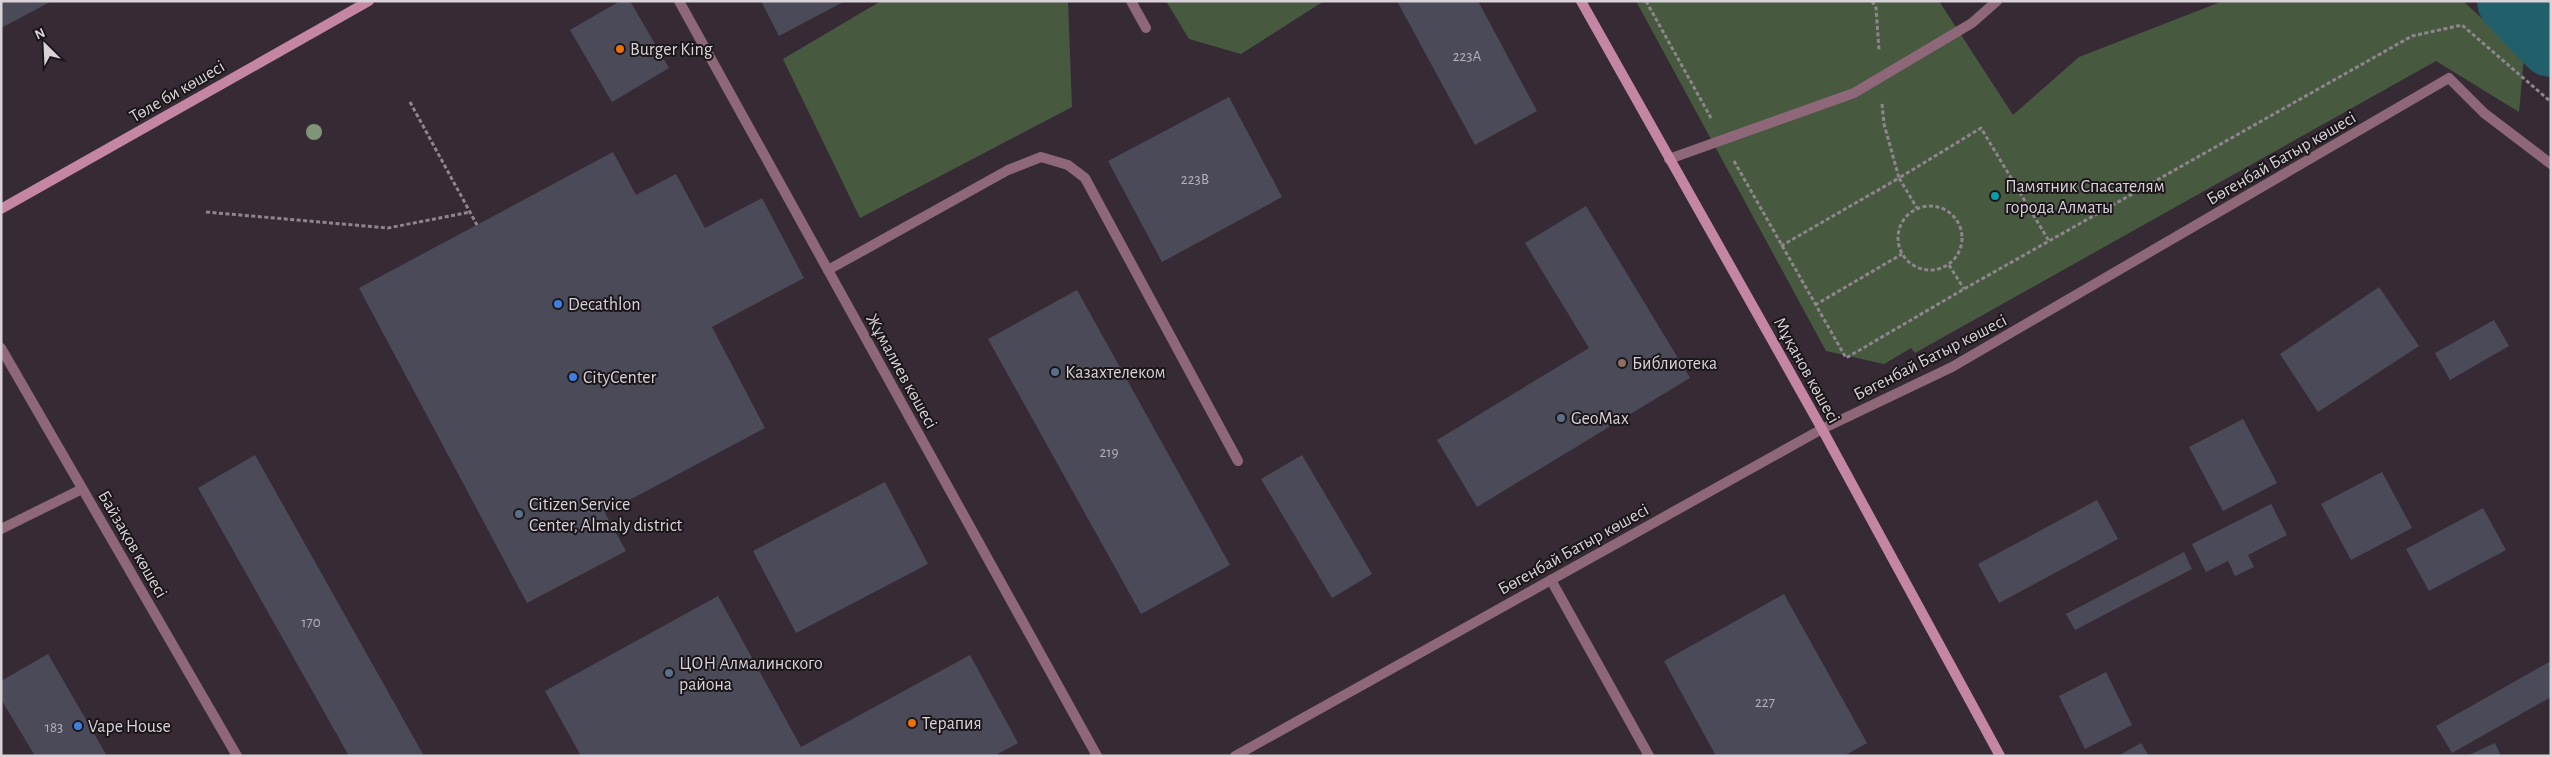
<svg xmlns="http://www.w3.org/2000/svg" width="2552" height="757" font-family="'Alegreya Sans',sans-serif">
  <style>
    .green { fill: #475a40 }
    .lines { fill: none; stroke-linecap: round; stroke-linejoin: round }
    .river { stroke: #215f6a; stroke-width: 66 }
    .building { fill: #4b4a58 }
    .path { stroke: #8e858d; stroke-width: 3; stroke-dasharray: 4 2.5; stroke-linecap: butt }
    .service { stroke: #8e6779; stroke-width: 10 }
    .minor { stroke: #8e6779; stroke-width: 10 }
    .tertiary { stroke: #8e6779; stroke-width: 10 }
    .secondary { stroke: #c486a3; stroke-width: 10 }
    .tree { fill: #809477 }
    .food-dot { fill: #e8710a; stroke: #1a161a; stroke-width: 2 }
    .culture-dot { fill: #0f9aa8; stroke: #1a161a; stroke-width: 2 }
    .shop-dot { fill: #3f7fe0; stroke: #1a161a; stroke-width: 2 }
    .education-dot { fill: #8d6e63; stroke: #1a161a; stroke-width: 2 }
    .service-dot { fill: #5c6f8a; stroke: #1a161a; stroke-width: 2 }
    .labels { text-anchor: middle; stroke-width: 4; stroke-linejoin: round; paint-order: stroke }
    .number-label { font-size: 15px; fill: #b6b0b8 }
    .poi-label { font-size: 18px; fill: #d9d2d8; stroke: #1a161a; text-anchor: start }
    .street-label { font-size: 18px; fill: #d9d2d8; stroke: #1a161a }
  </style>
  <rect width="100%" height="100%" fill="#362b35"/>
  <!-- green -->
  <g class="green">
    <path d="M881 1H1068L1072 107 860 218 783 59Z"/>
    <path d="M1166 1H1324L1241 54 1189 39Z"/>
    <path d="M1636 1H1939L2013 115 2079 57 2223 1H2463L2524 57 2519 112 2436 61 1915 353 1911 348 1884 364 1826 351Z"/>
  </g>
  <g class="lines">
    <!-- river -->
    <path class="river" d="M2510 1 2551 44"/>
  </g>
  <!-- building -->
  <g class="building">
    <path d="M1 1H52L1 28Z"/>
    <path d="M620 1H630L669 68 612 102 570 30Z"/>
    <path d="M761 1H845L779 36Z"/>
    <path d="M1397 1H1478L1537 111 1475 145Z"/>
    <path d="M1229 97 1282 197 1162 262 1108 161Z"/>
    <path d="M613 152 636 195 676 174 705 228 762 198 804 278 712 327 765 428 605 513 626 551 527 603 359 288Z"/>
    <path d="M1586 206 1690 378 1477 507 1437 440 1589 348 1525 243Z"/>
    <path d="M2379 287 2419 346 2318 412 2280 354Z"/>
    <path d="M1077 290 1230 565 1141 614 988 339Z"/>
    <path d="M2494 320 2509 346 2450 380 2435 353Z"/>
    <path d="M2243 419 2277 483 2223 511 2189 447Z"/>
    <path d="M255 455 424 756H349L198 488Z"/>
    <path d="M1302 455 1372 574 1332 598 1261 479Z"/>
    <path d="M2382 472 2412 528 2351 560 2321 504Z"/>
    <path d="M885 482 928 564 796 633 753 551Z"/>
    <path d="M2097 500 2118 539 1999 603 1978 564Z"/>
    <path d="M2271 504 2287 535 2248 555 2254 567 2235 576 2228 561 2206 572 2192 544Z"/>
    <path d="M2483 508 2506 550 2429 591 2406 549Z"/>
    <path d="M2184 552 2192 569 2075 630 2066 614Z"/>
    <path d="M1784 594 1867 743 1844 756H1716L1664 661Z"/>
    <path d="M718 596 801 747 970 655 1018 743 994 756H581L545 691Z"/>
    <path d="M48 654 107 756H35L1 699V681Z"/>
    <path d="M2551 661V697L2452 753 2436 726Z"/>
    <path d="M2106 672 2132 725 2085 749 2059 696Z"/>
    <path d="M2141 743 2149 756H2118Z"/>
    <path d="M2495 743 2501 756H2467Z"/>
  </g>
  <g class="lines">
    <!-- path -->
    <g class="path">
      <path d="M1646 1 1711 118"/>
      <path d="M1872 1 1876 8 1879 50"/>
      <path d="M410 102 477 225"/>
      <path d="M1882 104 1884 124 1899 178 1981 128 2049 241"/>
      <path d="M1734 161 1846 358 1964 289 2412 36 2462 25 2551 102"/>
      <circle cx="1930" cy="238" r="32"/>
      <path d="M206 212 388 228 470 212"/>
      <path d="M1781 246 1899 178 1917 208"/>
      <path d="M1949 265 1964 289"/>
      <path d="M1815 305 1902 254"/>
    </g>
    <!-- service -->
    <g class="service">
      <path d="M1131 1 1146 28"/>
      <path d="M1669 159 1854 93 1972 23 1997 1"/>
      <path d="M828 270 1008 170 1041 157 1068 165 1085 178 1238 461"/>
      <path d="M1 529 82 489"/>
      <path d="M1551 580 1649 756"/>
    </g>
    <!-- minor -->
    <g class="minor">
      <path d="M679 1 1097 756"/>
      <path d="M1235 756 1822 429 1952 367 2449 78 2484 113 2551 164"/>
    </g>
    <!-- tertiary -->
    <path class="tertiary" d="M1 348 237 756"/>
    <!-- secondary -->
    <g class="secondary">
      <path d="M1581 1 1822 429 2000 756"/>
      <path d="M1 209 369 1"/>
    </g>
  </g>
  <!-- trees -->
  <circle class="tree" cx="314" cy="132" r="8"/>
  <!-- markers -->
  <g class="food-dot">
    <circle cx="620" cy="49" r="5"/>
    <circle cx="912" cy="723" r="5"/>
  </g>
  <circle class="culture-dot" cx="1995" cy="196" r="5"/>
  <g class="shop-dot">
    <circle cx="558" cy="304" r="5"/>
    <circle cx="573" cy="377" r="5"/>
    <circle cx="78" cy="726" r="5"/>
  </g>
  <circle class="education-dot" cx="1622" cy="363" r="5"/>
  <g class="service-dot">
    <circle cx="1055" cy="372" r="5"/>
    <circle cx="1561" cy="418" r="5"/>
    <circle cx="519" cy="514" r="5"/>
    <circle cx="669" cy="673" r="5"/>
  </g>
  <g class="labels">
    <!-- number labels -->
    <g class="number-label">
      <text x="1467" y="61">223А</text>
      <text x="1195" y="184">223В</text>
      <text x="1109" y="457">219</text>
      <text x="311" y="627">170</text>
      <text x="1765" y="707">227</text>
      <text x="54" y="732">183</text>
    </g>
    <!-- poi labels -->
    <g class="poi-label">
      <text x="630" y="55">Burger King</text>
      <text x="2005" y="192">Памятник Спасателям<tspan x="2005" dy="21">города Алматы</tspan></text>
      <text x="568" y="310">Decathlon</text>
      <text x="1632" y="369">Библиотека</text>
      <text x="1065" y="378">Казахтелеком</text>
      <text x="583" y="383">CityCenter</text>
      <text x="1571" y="424">GeoMax</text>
      <text x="529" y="510">Citizen Service<tspan x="529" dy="21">Center, Almaly district</tspan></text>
      <text x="679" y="669">ЦОН Алмалинского<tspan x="679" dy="21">района</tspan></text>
      <text x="922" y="729">Терапия</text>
      <text x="88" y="732">Vape House</text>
    </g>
    <!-- street labels -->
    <g class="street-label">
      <text transform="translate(177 91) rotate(-30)" y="6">Төле би көшесі</text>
      <text transform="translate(2281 158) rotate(-30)" y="6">Бөгенбай Батыр көшесі</text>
      <text transform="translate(1930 357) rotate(-27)" y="6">Бөгенбай Батыр көшесі</text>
      <text transform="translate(1807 370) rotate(61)" y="6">Мұқанов көшесі</text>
      <text transform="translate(902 371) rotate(61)" y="6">Жұмалиев көшесі</text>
      <text transform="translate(133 544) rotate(60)" y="6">Байзақов көшесі</text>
      <text transform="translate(1573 549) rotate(-29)" y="6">Бөгенбай Батыр көшесі</text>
    </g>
  </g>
  <!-- border -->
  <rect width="2552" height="757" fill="none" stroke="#d9d2d8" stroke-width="5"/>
  <!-- north arrow -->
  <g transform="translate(45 45) rotate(336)" stroke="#1a161a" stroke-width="4" paint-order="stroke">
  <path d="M0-4L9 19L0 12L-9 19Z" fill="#d9d2d8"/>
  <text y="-8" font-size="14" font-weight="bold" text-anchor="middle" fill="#d9d2d8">N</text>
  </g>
</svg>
